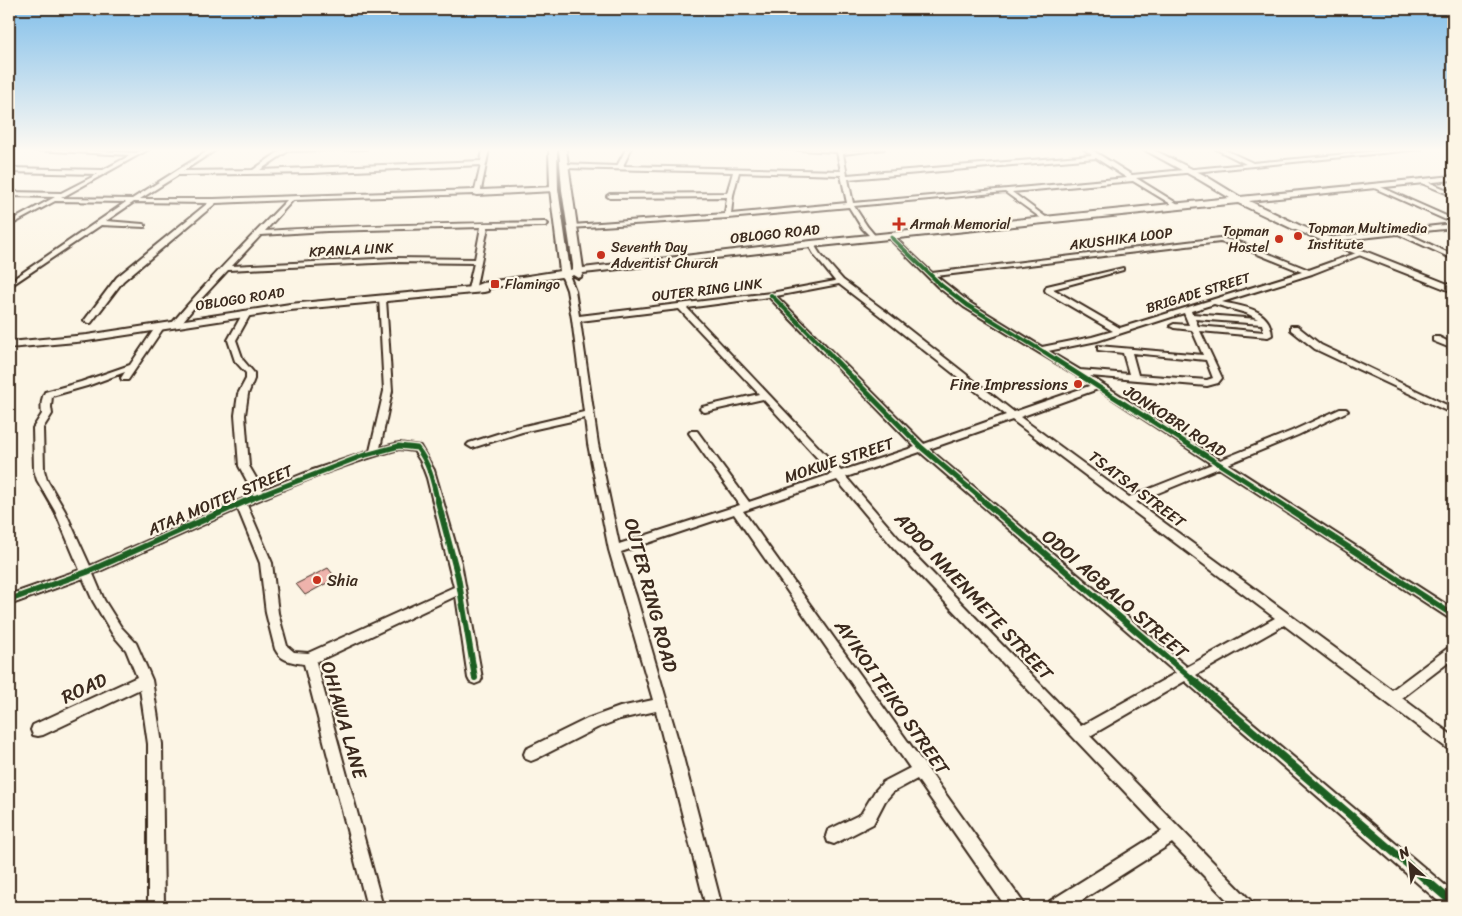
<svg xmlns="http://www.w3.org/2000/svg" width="1462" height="916" font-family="Sriracha,sans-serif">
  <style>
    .building { fill: #eeb3ac; stroke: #3b2a1e }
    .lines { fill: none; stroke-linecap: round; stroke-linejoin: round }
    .minor-casing { stroke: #3b2a1e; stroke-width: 4 }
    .secondary-casing { stroke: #3b2a1e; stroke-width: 4 }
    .minor { fill: #fcf5e5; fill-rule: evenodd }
    .secondary { fill: #fcf5e5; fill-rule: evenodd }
    .cycleway-far4-casing { stroke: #fcf5e5; stroke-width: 5 }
    .cycleway-far3-casing { stroke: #fcf5e5; stroke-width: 6 }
    .cycleway-far2-casing { stroke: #fcf5e5; stroke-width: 8 }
    .cycleway-far1-casing { stroke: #fcf5e5; stroke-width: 9 }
    .cycleway-casing { stroke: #fcf5e5; stroke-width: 11 }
    .cycleway-far4 { stroke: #1b5e20; stroke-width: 3 }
    .cycleway-far3 { stroke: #1b5e20; stroke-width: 4 }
    .cycleway-far2 { stroke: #1b5e20; stroke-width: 5 }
    .cycleway-far1 { stroke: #1b5e20; stroke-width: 6 }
    .cycleway { stroke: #1b5e20; stroke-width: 8 }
    .poi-dot { fill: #c8321e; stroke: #fcf5e5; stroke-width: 2 }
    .labels { text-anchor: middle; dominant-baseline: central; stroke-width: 4.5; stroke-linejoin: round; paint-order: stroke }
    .far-poi-label { font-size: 14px; fill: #3b2a1e; stroke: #fcf5e5; text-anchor: start }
    .far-street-label { font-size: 14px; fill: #3b2a1e; stroke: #fcf5e5 }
    .poi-label { font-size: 16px; fill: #3b2a1e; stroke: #fcf5e5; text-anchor: end }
    .street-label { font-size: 16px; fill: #3b2a1e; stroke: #fcf5e5 }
    .near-street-label { font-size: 19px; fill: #3b2a1e; stroke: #fcf5e5 }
  </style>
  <rect width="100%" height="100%" fill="#fcf5e5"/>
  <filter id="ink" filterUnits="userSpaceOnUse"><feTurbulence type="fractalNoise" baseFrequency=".02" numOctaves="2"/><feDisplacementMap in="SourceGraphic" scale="10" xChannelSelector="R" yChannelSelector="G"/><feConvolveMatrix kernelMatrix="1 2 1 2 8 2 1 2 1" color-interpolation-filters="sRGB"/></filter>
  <g filter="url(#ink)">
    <!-- building -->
    <path class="building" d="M328 568 336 578 305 595 296 584Z"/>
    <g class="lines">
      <defs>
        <path id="minor" d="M13 149H60L136 153 143 149H149L61 198 132 199 211 149H217L183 171 253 170 283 149H366L288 151 260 170 481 161 483 149H489L481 190 554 187 557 189 554 191 477 195 474 194 293 200 265 231C358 225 452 224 545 222L548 224 545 226 488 227 475 291H469L468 289 474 263 395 262 228 270 201 299 179 326H173V322C209 279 248 240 287 200L216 203 123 281 91 323H88L84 321 117 277 208 203 134 202 106 221 143 224 145 225V227L101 225 9 287V282L126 202 55 201 9 226V222L55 197 9 196V192L61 193 98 174 9 172V168L103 170 131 155ZM481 165 475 190 214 199H140L178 175 312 173ZM481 227 475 259 395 258 232 266 261 235 327 231Z
          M626 149H631L623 166 841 171 837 152 782 149H842V151L884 149 843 154 847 175 1092 155 1084 149H1090L1132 175 1246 164 1216 149H1223L1253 163 1400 149H1421L1136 178 1178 204 1179 205 1176 207 1133 181 1012 192 1047 218 1048 219 1045 221 1005 192 854 206 867 226 877 238 874 240 862 228 849 207 728 218 570 228V226L572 225 725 214 727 197 610 198 607 196 610 194 727 193 733 172 563 168 560 166 563 164 617 166ZM1096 158 1127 178 853 203 848 179ZM739 172 841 175 847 203 731 214 733 195Z
          M1419 180H1423L1453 192V196L1419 182Z
          M1374 184 1453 219V223L1372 187 1371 186Z
          M1453 224V228L1406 233 1453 255V259L1398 234 1325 242 1322 240 1325 238Z
          M889 236H893L932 273 1220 238 1242 243 1309 270 1359 252H1363V254L1312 274 1222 302C1243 307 1270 308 1272 335L1268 337 1200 331 1222 378 1218 383 1207 386 1090 376 1220 460 1292 431 1340 409H1346L1348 411 1298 435 1228 464 1453 609V620L1449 618 1219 468 1136 502 1392 690 1448 648 1453 647V659L1402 698 1453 736V751L1448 749 1284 625 1196 675 1453 892V907H1445L1185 681 1090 736 1251 901 1253 907H1234L1172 843 1071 907H1048L1050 901 1162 831 893 547 837 480 743 511 1022 901 1024 907H1006L917 779 893 792 885 801 873 824 834 844 828 842 826 836 828 830 861 814 875 791 883 782 910 768 734 514 621 552 636 596 683 757 722 907H706L656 711 620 719 597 728 536 759 531 761 526 759 524 754 526 749 587 719 620 707 653 700 609 550 588 444 585 418 522 432 472 448 467 445 469 443 516 428 584 412 572 319 567 290 562 277 563 275H569L575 290 579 316 771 293 835 281 815 256 808 244 811 242 813 243 820 254 843 280 889 314 1014 412 1092 385 964 307 938 287 889 238ZM1220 242 1238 246 1302 272 1120 328 1053 289 1123 270V268L1047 286 1045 290 1046 292 1113 331 1092 337 1042 347 970 303 936 276ZM839 284 883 318 1006 415 924 444 776 296ZM769 297 915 447 841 471 687 308ZM1214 304 1246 313 1258 319 1192 314 1191 311ZM679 309 759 394 702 407 700 409 702 411 705 412 763 399 832 474 749 502 697 431H691L689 433 740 505 619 544 598 444 580 321ZM1184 313 1189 325 1174 324 1170 326 1174 328 1192 330 1203 355 1098 346V350L1123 353 1129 374 1080 370 1048 351 1097 341ZM1195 319 1262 324 1264 332 1198 326ZM1132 353 1206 360 1213 378 1207 380 1138 375ZM1098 389 1212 464 1129 497 1020 417ZM1012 420 1275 618 1187 667 929 449ZM920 452 1176 673 1081 726 901 541 846 477Z
          M379 297H385L386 299 392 391 380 448 399 443 420 446 434 470 461 563 482 678 480 682 475 684 470 682 468 678 456 596 316 662 383 907H367L304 664C292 662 281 661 275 649L266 613 260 563 238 509 93 574 104 600 121 627 136 643 152 680 162 744 164 907H148V744L140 689 43 735 38 736 33 735 31 730 33 725 137 677 126 650 113 635 93 601 83 578 9 605V595L80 570 55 511 37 480 34 470 33 428 42 414C41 407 41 399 45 392L81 382 130 365 157 325H163L164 327 128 380H122L121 378 125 372 87 386 52 396 51 407 52 414 43 428 44 470 47 480 65 511 90 566 254 494 239 466 235 415 238 394 246 379V373L235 361 228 340 244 311H250L251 313 236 340 243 360 254 373V379L248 394 245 415 249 466 263 490 310 471 370 451 384 391ZM399 449 414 451 421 462 427 478 454 587 308 653 294 652 287 646 278 613 272 563 247 505C297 483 347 463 399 449Z
          M1291 326H1297L1321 345 1453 408V414L1315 349 1291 330Z
          M1433 337H1439L1453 344V349L1433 341Z"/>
        <path id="secondary" d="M549 149H557L558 189 570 270 573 269V265L562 190 559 149 566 150 583 268 811 241 1230 198 1198 179 1143 149H1152L1204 175 1240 197 1453 176V180L1249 201 1299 225 1453 286V292L1293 229 1238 203 811 247 593 272 583 273 581 277 578 278 573 275 566 280 561 277 488 288V291L484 292 290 310 87 341 9 348V342L87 335 290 304 472 287 482 283 560 271 550 189Z"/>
      </defs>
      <!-- minor casing -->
      <use href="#minor" class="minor-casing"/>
      <!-- secondary casing -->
      <use href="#secondary" class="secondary-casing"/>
      <!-- minor -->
      <use href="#minor" class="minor"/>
      <!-- secondary -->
      <use href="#secondary" class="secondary"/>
      <defs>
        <path id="cycleway-far4" d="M891 237 894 240"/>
        <path id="cycleway-far3" d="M893 239 941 285 967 305 1047 354
          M771 295 830 354"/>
        <path id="cycleway-far2" d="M828 353 922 448 982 499
          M1045 353 1274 499
          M251 499 362 456 399 446 417 448C429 463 433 481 437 499"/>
        <path id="cycleway-far1" d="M437 498 458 577 475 678
          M980 498 1197 683
          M1272 498 1453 615
          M9 600 87 572 253 498"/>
        <path id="cycleway" d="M1195 682 1453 903"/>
      </defs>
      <!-- cycleway-far4 casing -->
      <use href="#cycleway-far4" class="cycleway-far4-casing"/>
      <!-- cycleway-far3 casing -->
      <use href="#cycleway-far3" class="cycleway-far3-casing"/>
      <!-- cycleway-far2 casing -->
      <use href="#cycleway-far2" class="cycleway-far2-casing"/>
      <!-- cycleway-far1 casing -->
      <use href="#cycleway-far1" class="cycleway-far1-casing"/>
      <!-- cycleway casing -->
      <use href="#cycleway" class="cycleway-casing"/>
      <!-- cycleway-far4 -->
      <use href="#cycleway-far4" class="cycleway-far4"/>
      <!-- cycleway-far3 -->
      <use href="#cycleway-far3" class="cycleway-far3"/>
      <!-- cycleway-far2 -->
      <use href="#cycleway-far2" class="cycleway-far2"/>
      <!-- cycleway-far1 -->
      <use href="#cycleway-far1" class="cycleway-far1"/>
      <!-- cycleway -->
      <use href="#cycleway" class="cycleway"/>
    </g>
  </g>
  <!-- sky -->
  <linearGradient id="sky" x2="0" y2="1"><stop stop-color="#82bfea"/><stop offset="0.54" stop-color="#fefaf3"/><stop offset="1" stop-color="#fefaf3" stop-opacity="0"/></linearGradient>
  <rect width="1462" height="278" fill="url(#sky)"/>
  <!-- markers -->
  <g class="poi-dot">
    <path d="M896.5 216.5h5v5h5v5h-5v5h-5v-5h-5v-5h5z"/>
    <circle cx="1298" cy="236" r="5"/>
    <circle cx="1279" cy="239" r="5"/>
    <circle cx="601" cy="255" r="5"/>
    <rect x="490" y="279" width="10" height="10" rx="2.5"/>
    <circle cx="1078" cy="384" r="5"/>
    <circle cx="317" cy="580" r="5"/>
  </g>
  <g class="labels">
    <!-- far-poi labels -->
    <g class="far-poi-label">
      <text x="910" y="224">Armah Memorial</text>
      <text x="1308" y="228">Topman Multimedia<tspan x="1308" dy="16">Institute</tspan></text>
      <text x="1269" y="231" text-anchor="end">Topman<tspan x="1269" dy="16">Hostel</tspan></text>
      <text x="611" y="247">Seventh Day<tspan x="611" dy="16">Adventist Church</tspan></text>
      <text x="505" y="284">Flamingo</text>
    </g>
    <!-- far-street labels -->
    <g class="far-street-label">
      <text transform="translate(775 234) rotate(-6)">OBLOGO ROAD</text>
      <text transform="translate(1121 239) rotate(-7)">AKUSHIKA LOOP</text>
      <text transform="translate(351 250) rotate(-3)">KPANLA LINK</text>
      <text transform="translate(707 290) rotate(-7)">OUTER RING LINK</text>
      <text transform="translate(1198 293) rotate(-17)">BRIGADE STREET</text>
      <text transform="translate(240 299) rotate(-9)">OBLOGO ROAD</text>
    </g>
    <!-- poi labels -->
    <g class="poi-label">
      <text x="1068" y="384">Fine Impressions</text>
      <text x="327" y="580" text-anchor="start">Shia</text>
    </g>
    <!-- street labels -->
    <g class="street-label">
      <text transform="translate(1175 421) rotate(33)">JONKOBRI ROAD</text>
      <text transform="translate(839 460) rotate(-18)">MOKWE STREET</text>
      <text transform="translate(1137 489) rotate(37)">TSATSA STREET</text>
      <text transform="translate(220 500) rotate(-23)">ATAA MOITEY STREET</text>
    </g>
    <!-- near-street labels -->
    <g class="near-street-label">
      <text transform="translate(1115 594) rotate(41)">ODOI AGBALO STREET</text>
      <text transform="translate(651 595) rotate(75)">OUTER RING ROAD</text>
      <text transform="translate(974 596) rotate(47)">ADDO NMENMETE STREET</text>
      <text transform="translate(84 688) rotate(-25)">ROAD</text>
      <text transform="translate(892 697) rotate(55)">AYIKOI TEIKO STREET</text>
      <text transform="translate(344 720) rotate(74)">OHIAWA LANE</text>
    </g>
  </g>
  <!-- margin -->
  <rect width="1462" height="916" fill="none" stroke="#fcf5e5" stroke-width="30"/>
  <rect x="15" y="15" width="1432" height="886" fill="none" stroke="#3b2a1e" stroke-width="2" filter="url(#ink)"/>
  <!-- north arrow -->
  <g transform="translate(1410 864) rotate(333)" stroke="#fcf5e5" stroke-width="4" paint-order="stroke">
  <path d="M0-4L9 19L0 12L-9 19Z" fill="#3b2a1e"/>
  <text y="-8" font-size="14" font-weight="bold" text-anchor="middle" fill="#3b2a1e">N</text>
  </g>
</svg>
